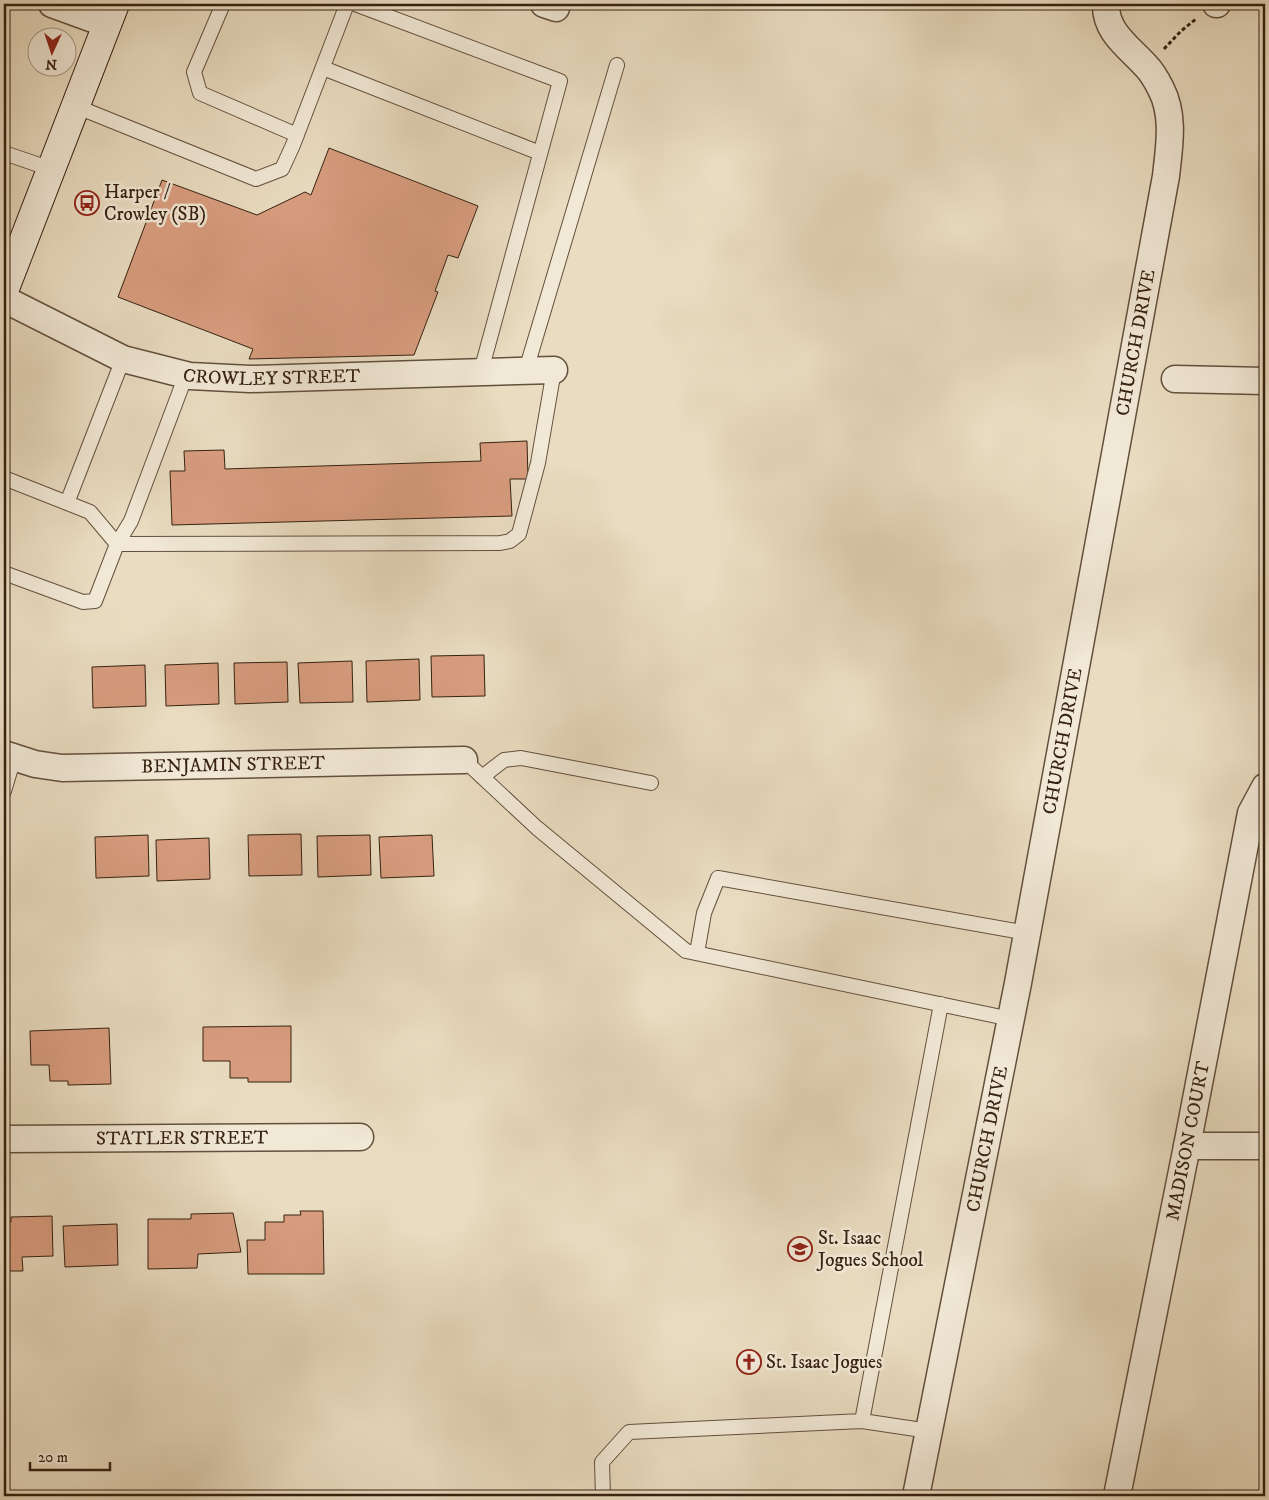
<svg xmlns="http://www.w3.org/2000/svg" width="1269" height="1500" font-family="'IM FELL DW Pica',serif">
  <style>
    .building { fill: #d89d7f; stroke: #362111 }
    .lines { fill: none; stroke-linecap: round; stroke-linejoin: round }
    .lane-casing { stroke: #63503d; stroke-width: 16 }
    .street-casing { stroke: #63503d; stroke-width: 29 }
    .secondary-casing { stroke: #362111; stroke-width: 30 }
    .path { stroke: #362111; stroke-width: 3; stroke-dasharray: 4 2.5; stroke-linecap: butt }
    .lane { stroke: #f1e8d6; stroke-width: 14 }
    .street { stroke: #f1e8d6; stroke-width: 26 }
    .secondary { stroke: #f1e8d6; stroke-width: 28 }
    .labels { text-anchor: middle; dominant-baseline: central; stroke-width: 5; stroke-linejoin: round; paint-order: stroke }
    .poi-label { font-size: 19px; fill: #362111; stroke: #f1e8d6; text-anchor: start }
    .street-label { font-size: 19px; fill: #362111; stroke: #f1e8d6 }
  </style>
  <rect width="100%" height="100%" fill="#e9dcc0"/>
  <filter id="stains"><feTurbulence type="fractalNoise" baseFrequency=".004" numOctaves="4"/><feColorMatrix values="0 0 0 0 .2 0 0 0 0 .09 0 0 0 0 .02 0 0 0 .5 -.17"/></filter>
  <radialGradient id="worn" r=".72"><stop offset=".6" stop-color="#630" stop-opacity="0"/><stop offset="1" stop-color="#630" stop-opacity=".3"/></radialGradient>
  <!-- building -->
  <path class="building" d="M329 148 478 206 458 258 448 255 435 291 438 292 414 355 249 359 253 349 118 297 162 180 257 215 305 192 311 195Z
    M527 441 528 479H510L512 516 172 525 170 471H185L184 451 224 450 225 469 481 461 480 443Z
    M484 655 485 696 432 697 431 656Z
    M419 659 420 700 367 702 366 661Z
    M352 661 353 702 300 703 298 663Z
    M287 662 288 702 235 704 234 663Z
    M218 663 219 704 166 706 165 665Z
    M145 665 146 706 93 708 92 667Z
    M301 834 302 875 249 876 248 835Z
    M148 835 149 876 96 878 95 837Z
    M370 835 371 875 318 877 317 836Z
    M432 835 434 876 381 878 379 837Z
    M209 838 210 879 157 881 156 840Z
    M291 1026V1082H248V1078H230V1061H203V1027Z
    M109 1028 111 1084 68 1085V1081H50L49 1065H31L30 1031Z
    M300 1211H323L324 1274H248L247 1240H265V1222H284V1215H301Z
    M233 1213 241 1252 198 1254 197 1268 148 1269V1219H191V1214Z
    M52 1216 53 1256 22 1257 23 1271H4V1222H11V1217Z
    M117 1224 118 1265 65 1267 63 1226Z"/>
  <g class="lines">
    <defs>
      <path id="lane" d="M223 4 194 72 200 93 297 135
        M355 4 560 81 481 371
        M323 68 540 153
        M75 106 256 179 282 169 293 145 347 4
        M4 153 51 169
        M526 370 617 65
        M4 478 90 512 117 544 95 601 83 602 4 573
        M67 503 123 359
        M117 544 500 543 510 541 519 534 538 463 554 370
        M117 544 131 521 186 375
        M464 760 537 828 686 951 1011 1019
        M482 777 504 760 521 758 651 783
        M4 791 14 758
        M697 953 704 913 718 878 1027 933
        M862 1421 929 1431
        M603 1496 602 1462 629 1432 862 1421 941 1004"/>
      <g id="street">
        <path d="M52 4 107 24"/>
        <path d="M544 4 556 8"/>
        <path d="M1216 4H1217"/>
        <path id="s1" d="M4 299 123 359 190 376 250 379 554 370"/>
        <path d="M1175 379 1265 381"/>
        <path id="s2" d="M4 754 35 764 62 768 464 760"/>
        <path id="s3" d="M4 1139 360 1137"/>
        <path d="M1187 1146H1265"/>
        <path id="s4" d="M916 1496 1018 983 1166 176C1169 148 1175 116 1161 89 1157 81 1152 72 1146 66 1129 47 1105 32 1106 4"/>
        <path id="s5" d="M1117 1496 1187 1146 1251 813 1265 787"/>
      </g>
      <path id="secondary" d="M4 291 115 4"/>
    </defs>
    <!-- lane casing -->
    <use href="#lane" class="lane-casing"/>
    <!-- street casing -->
    <use href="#street" class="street-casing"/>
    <!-- secondary casing -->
    <use href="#secondary" class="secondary-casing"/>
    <!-- path -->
    <path class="path" d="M1164 49 1181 31 1196 19"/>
    <!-- lane -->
    <use href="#lane" class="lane"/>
    <!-- street -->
    <use href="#street" class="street"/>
    <!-- secondary -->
    <use href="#secondary" class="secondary"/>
  </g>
  <!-- icons -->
  <defs>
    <symbol id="bus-ring" viewBox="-11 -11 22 22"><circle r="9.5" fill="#f1e8d6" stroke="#8f2418" stroke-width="1.5"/><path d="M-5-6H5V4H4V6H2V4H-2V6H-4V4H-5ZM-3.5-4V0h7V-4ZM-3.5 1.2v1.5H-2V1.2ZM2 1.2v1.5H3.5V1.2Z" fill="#8f2418"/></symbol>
    <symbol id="school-ring" viewBox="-11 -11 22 22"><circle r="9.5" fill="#f1e8d6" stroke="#8f2418" stroke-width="1.5"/><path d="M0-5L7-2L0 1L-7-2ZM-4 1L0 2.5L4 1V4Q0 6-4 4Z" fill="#8f2418"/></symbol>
    <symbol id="church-ring" viewBox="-11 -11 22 22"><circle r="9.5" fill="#f1e8d6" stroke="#8f2418" stroke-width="1.5"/><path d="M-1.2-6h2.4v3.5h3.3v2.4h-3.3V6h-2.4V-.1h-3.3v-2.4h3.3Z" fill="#8f2418"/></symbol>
  </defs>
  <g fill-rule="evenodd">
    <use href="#bus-ring" x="73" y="189" width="28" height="28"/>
    <use href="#school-ring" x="786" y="1235" width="28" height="28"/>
    <use href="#church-ring" x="735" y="1348" width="28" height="28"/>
  </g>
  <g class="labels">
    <!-- poi labels -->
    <g class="poi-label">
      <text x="104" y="192">Harper /<tspan x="104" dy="22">Crowley (SB)</tspan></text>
      <text x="818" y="1238">St. Isaac<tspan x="818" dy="22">Jogues School</tspan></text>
      <text x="766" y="1362">St. Isaac Jogues</text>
    </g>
    <!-- street labels -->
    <g class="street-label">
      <text stroke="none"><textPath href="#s4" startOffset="1174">CHURCH DRIVE</textPath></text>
      <text stroke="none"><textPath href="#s1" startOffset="284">CROWLEY STREET</textPath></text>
      <text stroke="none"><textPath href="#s4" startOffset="769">CHURCH DRIVE</textPath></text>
      <text stroke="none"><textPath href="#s2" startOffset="231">BENJAMIN STREET</textPath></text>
      <text stroke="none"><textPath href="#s3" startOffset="178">STATLER STREET</textPath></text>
      <text stroke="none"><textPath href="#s4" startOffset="364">CHURCH DRIVE</textPath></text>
      <text stroke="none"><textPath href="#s5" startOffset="362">MADISON COURT</textPath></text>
    </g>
  </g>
  <!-- margin -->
  <rect width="1269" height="1500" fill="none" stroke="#e9dcc0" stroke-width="20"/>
  <rect x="5" y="5" width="1259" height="1490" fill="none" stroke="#362111" stroke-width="2.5"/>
  <rect x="10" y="10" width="1249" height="1480" fill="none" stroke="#362111"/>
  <!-- north arrow -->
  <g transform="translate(52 52) rotate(183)"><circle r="24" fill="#f1e8d6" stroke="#a69887"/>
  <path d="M0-4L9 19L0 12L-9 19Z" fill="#8f2418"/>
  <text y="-8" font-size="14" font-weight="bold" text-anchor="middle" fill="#362111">N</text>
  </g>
  <!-- scale -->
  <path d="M30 1462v8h80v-8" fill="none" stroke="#362111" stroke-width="2.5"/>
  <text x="38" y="1462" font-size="15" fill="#362111" stroke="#f1e8d6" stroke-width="4" paint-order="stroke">20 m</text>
  <rect width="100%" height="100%" filter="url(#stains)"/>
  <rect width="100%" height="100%" fill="url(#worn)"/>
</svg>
